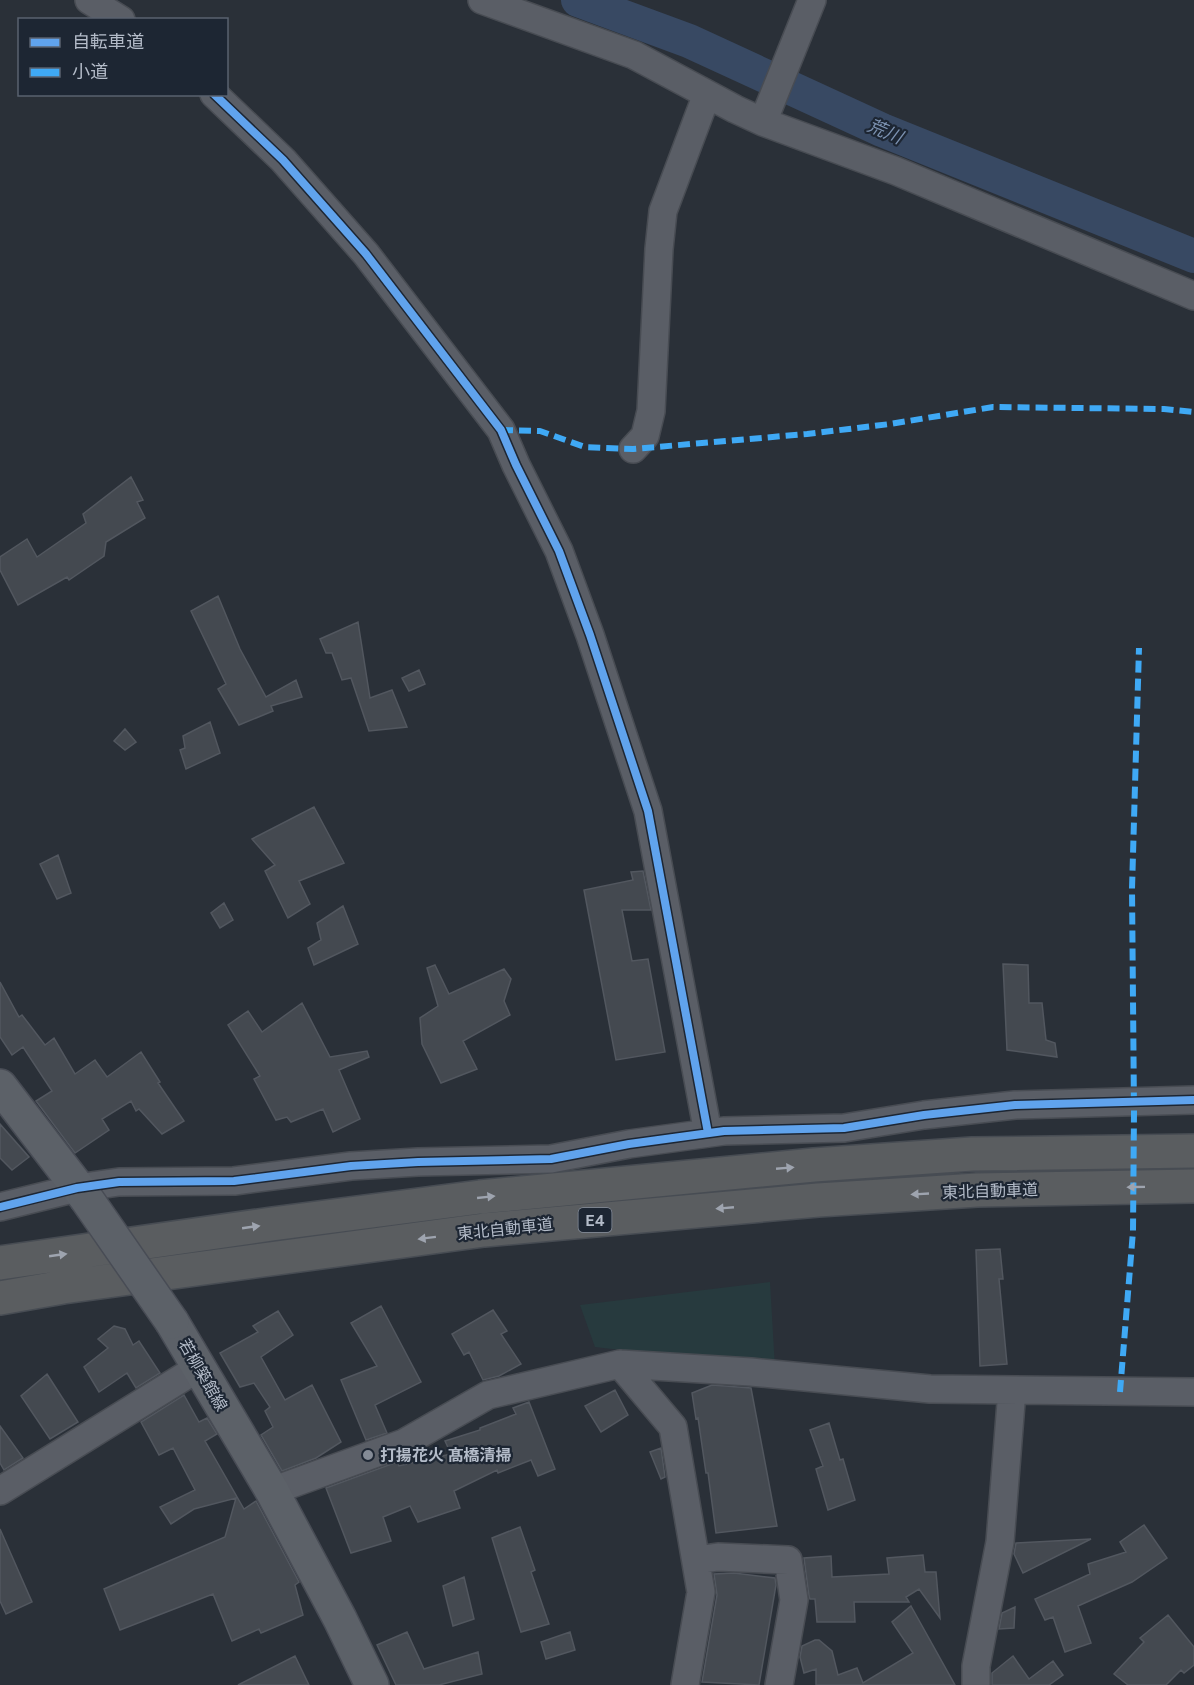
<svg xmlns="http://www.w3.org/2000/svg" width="1194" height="1685" font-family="'Public Sans','Noto Sans JP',sans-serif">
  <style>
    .green { fill: #273a3e }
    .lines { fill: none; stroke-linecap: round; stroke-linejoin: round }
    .river { stroke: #384963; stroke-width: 34 }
    .building { fill: #444950; stroke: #52575f; stroke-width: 1.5 }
    .minor-casing { stroke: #484c53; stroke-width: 30 }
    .major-casing { stroke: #484c55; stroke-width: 36 }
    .highway-casing { stroke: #474c53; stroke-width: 36 }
    .minor { stroke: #5a5e66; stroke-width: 27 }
    .major { stroke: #5c6168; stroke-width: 33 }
    .highway { stroke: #5a5d60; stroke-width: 33 }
    .major-bridge-casing { stroke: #484c55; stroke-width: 36; stroke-linecap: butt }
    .major-bridge { stroke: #5c6168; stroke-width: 33 }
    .quiet { stroke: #3fa9f5; stroke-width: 6; stroke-dasharray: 12 6; stroke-linecap: butt }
    .cycleway-casing { stroke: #1d2633; stroke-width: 11 }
    .cycleway { stroke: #60a3ed; stroke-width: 8 }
    .oneway { fill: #9ea4af }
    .poi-dot { fill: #848b96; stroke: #1d2633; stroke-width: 2 }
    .labels { text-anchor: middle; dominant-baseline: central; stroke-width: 4.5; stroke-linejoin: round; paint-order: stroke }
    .shield { fill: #1d2633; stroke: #878f9c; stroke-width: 1.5 }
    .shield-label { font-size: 15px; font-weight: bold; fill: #b4bcc9 }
    .street-label { font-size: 16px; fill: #b4bcc9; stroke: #1d2633 }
    .poi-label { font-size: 16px; font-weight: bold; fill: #b4bcc9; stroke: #1d2633; text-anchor: start }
    .water-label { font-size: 18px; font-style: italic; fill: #7c92b1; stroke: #1d2633 }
  </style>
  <rect width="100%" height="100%" fill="#2a3038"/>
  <!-- green -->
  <path class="green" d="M770 1282 775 1368 595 1347 580 1305Z"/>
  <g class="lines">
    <!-- river -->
    <path class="river" d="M578 0 689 41 882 130 1194 256"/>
  </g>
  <!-- building -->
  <path class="building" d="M131 477 143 500 137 502 145 518 106 542 104 556 69 580 67 577 18 605 0 570V557L27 539 37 557 86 523 83 514Z
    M218 596 240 649 266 697 296 680 302 697 271 706 273 711 239 725 218 689 226 684 191 611Z
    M358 622 370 698 392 690 407 727 369 731 351 678 342 680 332 653H326L320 639Z
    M419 670 425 684 409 691 402 678Z
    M210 722 220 753 186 769 180 750 185 748 183 736Z
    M125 729 136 742 125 750 114 741Z
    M314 807 344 863 299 881 310 904 288 918 265 871 275 865 252 839Z
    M58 855 71 893 57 899 40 864Z
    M643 871 651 910H622L632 961 648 959 665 1052 616 1060 584 890 633 880 631 872Z
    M224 903 233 920 220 928 211 913Z
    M343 906 358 944 314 965 308 948 321 940 317 923Z
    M1003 964 1028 965 1029 1003H1042L1046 1040 1055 1043 1057 1057 1007 1050Z
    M435 965 449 994 504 969 511 979 504 1001 510 1015 463 1041 477 1069 441 1083 422 1044 420 1018 438 1006 427 968Z
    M0 982 19 1017 22 1015 45 1045 54 1038 75 1074 95 1060 107 1077 141 1052 160 1082 158 1083 184 1121 162 1134 139 1109 136 1111 131 1101 102 1119 109 1130 75 1153 36 1101 52 1091 23 1047 12 1055 0 1037Z
    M302 1003 330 1057 367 1051 369 1057 339 1070 360 1119 333 1132 323 1109 291 1122 287 1117 276 1120 254 1079 260 1076 228 1025 248 1011 262 1032Z
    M0 1124 29 1157 12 1170 0 1158Z
    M1000 1249 1003 1279H999L1007 1364 980 1366 976 1250Z
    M381 1306 421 1382 375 1405 387 1433 366 1440 341 1380 377 1366 351 1323Z
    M493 1310 507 1331 501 1334 521 1364 499 1376 483 1380 469 1352 464 1355 452 1334Z
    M278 1311 293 1335 261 1357 285 1400 312 1385 341 1442 316 1458 282 1471 261 1435 273 1427 265 1411 270 1407 254 1383 240 1387 220 1353 258 1332 253 1326Z
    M114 1326 125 1329 133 1345 139 1341 160 1373 136 1388 127 1373 99 1392 84 1367 108 1348 98 1339Z
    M47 1374 78 1422 50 1439 21 1396Z
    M712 1385 751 1388 777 1526 716 1533 708 1473H706L698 1418 696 1419 692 1393Z
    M615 1390 628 1415 601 1432 585 1406Z
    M184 1395 199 1422 207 1418 217 1434 205 1441 244 1509 256 1501 299 1582 295 1585 303 1615 261 1633 259 1629 232 1641 213 1594 120 1630 104 1589 225 1537 236 1498 194 1509 171 1524 160 1507 195 1490 173 1448 159 1455 141 1422Z
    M529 1402 555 1469 538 1476 531 1460 498 1473 497 1470 454 1491 460 1508 418 1522 410 1506 383 1517 391 1541 351 1553 326 1488 397 1462 399 1466 451 1454 445 1441 480 1430V1428L516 1414 513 1408Z
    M829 1423 840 1460 843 1459 855 1500 828 1510 816 1469 823 1466 810 1430Z
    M0 1426 23 1458 4 1470 0 1463Z
    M661 1448 665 1477 661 1479 650 1452Z
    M1144 1525 1167 1558 1132 1582 1078 1606 1091 1643 1065 1652 1053 1617 1045 1620 1035 1599 1090 1574 1088 1564 1126 1552 1120 1542Z
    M520 1527 535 1570 531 1572 549 1624 521 1632 492 1538Z
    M0 1529 32 1602 6 1614 0 1601Z
    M1091 1539 1023 1573 1014 1554 1016 1543Z
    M923 1555 925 1572H936L940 1618 919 1589 906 1597 909 1602H854L855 1622H817L815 1599H810L809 1596 804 1558 831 1556 832 1577 889 1574 887 1558Z
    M734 1573 775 1578 776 1585 759 1685 702 1682 717 1595 714 1574Z
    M464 1577 474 1619 453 1626 443 1586Z
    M911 1606 955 1685H816V1669L804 1673 800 1657 802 1646 815 1640H819L832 1651 838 1675 857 1668 863 1683 913 1653 892 1622Z
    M1015 1607 1014 1628 999 1629 1002 1613Z
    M1168 1615 1194 1647V1665L1184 1673 1181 1670 1166 1685H1128L1114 1674 1144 1642 1140 1638Z
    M407 1632 424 1669 478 1652 482 1674 439 1685H396L377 1645Z
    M570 1632 575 1650 546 1659 541 1642Z
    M295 1656 309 1685H238Z
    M1013 1656 1029 1679 1053 1661 1063 1675 1049 1685H992V1673Z"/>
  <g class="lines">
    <defs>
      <path id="minor" d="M89 0 121 20
        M482 0 634 55 735 109 763 122 812 0
        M214 94 283 160 366 254 501 430 516 465 559 551 590 635 648 811 708 1133
        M763 122 896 171 1194 296
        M633 449 645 436 651 411 659 249 663 211 707 94
        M0 1207 77 1188 119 1182 234 1181 351 1166 418 1162 551 1159 629 1144 724 1131 844 1128 924 1115 1015 1105 1194 1100
        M620 1364 673 1427 701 1592 685 1685
        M0 1491 198 1368
        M272 1491 404 1443 488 1395 620 1364 751 1372 930 1389 1194 1392
        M697 1560 718 1557 788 1560 794 1600 779 1685
        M976 1685V1666L1000 1542 1012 1390"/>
      <path id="major" d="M0 1086 86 1198
        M172 1322 272 1491 340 1619 372 1685"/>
      <path id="highway" d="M0 1263 272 1224 480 1197 814 1165 972 1154 1194 1151
        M0 1298 63 1287 484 1230 818 1200 977 1190 1194 1186"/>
    </defs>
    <!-- minor casing -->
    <use href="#minor" class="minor-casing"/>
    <!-- major casing -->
    <use href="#major" class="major-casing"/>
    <!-- highway casing -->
    <use href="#highway" class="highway-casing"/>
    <!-- minor -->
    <use href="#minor" class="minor"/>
    <!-- major -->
    <use href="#major" class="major"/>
    <!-- highway -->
    <use href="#highway" class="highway"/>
    <defs>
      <path id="major-bridge" d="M86 1198 172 1322"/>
    </defs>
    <!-- major-bridge casing -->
    <use href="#major-bridge" class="major-bridge-casing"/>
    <!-- major-bridge -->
    <use href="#major-bridge" class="major-bridge"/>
    <!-- quiet -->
    <path class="quiet" d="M501 430 540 431 585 447 633 449 807 434 890 424 993 407 1164 409 1194 412
      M1120 1392 1133 1231 1134 1111 1132 889 1139 648"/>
    <defs>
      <path id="cycleway" d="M214 94 283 160 366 254 501 430 516 465 559 551 590 635 648 811 708 1133
        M0 1207 77 1188 119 1182 234 1181 351 1166 418 1162 551 1159 629 1144 724 1131 844 1128 924 1115 1015 1105 1194 1100"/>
    </defs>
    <!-- cycleway casing -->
    <use href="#cycleway" class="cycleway-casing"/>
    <!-- cycleway -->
    <use href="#cycleway" class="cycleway"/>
  </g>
  <!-- one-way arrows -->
  <defs><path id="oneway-solid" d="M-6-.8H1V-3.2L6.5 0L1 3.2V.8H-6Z" transform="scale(1.5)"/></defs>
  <g class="oneway">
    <use href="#oneway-solid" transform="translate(785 1168) rotate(-5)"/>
    <use href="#oneway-solid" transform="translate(1136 1187) rotate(179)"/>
    <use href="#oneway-solid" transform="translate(920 1194) rotate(177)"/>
    <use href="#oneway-solid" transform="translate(486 1197) rotate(-6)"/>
    <use href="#oneway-solid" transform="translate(725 1208) rotate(175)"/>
    <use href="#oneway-solid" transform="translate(251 1227) rotate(-8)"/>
    <use href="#oneway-solid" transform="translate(427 1238) rotate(173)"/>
    <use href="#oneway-solid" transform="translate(58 1255) rotate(-8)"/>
  </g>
  <!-- markers -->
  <circle class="poi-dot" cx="368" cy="1455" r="6"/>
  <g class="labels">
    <!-- shield labels -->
    <rect class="shield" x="578.5" y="1208" width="33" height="24" rx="4.5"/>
    <g class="shield-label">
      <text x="595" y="1220">E4</text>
    </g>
    <!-- street labels -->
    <g class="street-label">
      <text transform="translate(990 1191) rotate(-2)">東北自動車道</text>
      <text transform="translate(505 1229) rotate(-6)">東北自動車道</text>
      <text transform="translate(203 1375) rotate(60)">若柳築館線</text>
    </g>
    <!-- poi labels -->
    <g class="poi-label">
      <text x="380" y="1455">打揚花火 髙橋清掃</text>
    </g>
    <!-- water labels -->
    <g class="water-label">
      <text transform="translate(885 131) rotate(23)">荒川</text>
    </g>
  </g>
  <!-- legend -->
  <rect x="18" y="18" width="210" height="78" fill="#1d2633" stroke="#59626f" stroke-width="1.5"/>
  <rect x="30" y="38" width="30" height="9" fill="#60a3ed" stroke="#59626f" stroke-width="1.5"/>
  <text x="72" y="48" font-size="18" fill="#b4bcc9">自転車道</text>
  <rect x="30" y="68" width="30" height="9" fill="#3fa9f5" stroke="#59626f" stroke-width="1.5"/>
  <text x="72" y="78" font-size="18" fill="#b4bcc9">小道</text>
</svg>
